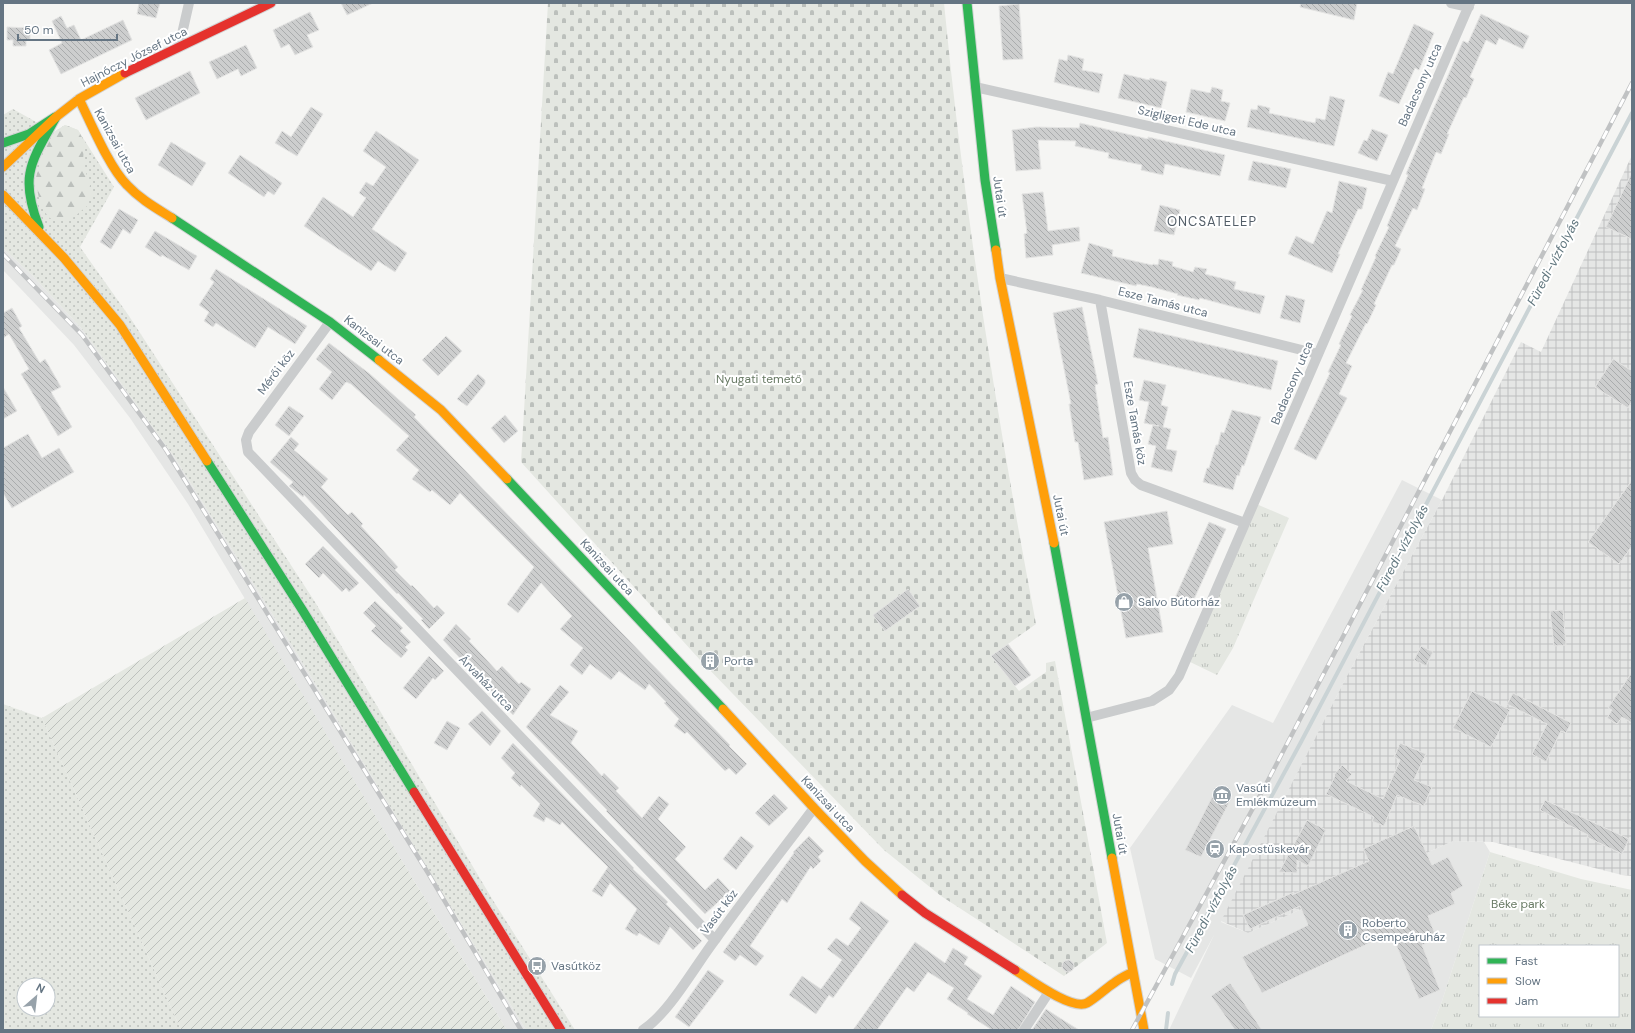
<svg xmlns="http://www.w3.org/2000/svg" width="1635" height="1033" font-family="'DM Sans',sans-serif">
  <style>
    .built { fill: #e5e6e5 }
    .industrial { fill: url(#industrial-grid) }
    .grass { fill: url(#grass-dots); fill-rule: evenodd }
    .forest { fill: url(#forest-firs) }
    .cemetery { fill: url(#cemetery-stones) }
    .park { fill: url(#park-tufts); fill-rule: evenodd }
    .garden { fill: url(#garden-furrows) }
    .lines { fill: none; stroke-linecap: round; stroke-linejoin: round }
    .stream { stroke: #cad3d5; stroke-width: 4 }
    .building { fill: url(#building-back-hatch); stroke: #e4e4e3 }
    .fast-casing { stroke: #d2d3d4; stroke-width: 11 }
    .slow-casing { stroke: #d2d3d4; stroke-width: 11 }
    .jam-casing { stroke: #d2d3d4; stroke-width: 11 }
    .street { stroke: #cacccd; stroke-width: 10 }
    .fast { stroke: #30b455; stroke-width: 9 }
    .slow { stroke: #ff9f0a; stroke-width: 9 }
    .jam { stroke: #e5322d; stroke-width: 9 }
    .rail-casing { stroke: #c0c2c3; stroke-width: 4.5 }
    .rail { stroke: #fff; stroke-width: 3; stroke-dasharray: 9; stroke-linecap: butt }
    .labels { text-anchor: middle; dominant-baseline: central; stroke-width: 4; stroke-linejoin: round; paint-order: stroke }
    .street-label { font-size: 12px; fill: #657583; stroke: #fff }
    .park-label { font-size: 12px; fill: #687a64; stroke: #fff }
    .poi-label { font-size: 12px; fill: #657583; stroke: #fff; text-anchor: start }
    .neighbourhood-label { font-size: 13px; letter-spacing: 1px; fill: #535e68; stroke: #fff }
    .water-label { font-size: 13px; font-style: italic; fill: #61777f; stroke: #fff }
  </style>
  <defs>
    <pattern id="industrial-grid" width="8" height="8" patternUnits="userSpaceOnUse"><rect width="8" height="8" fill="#e5e6e5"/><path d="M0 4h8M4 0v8" fill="none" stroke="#bdbfbf"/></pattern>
    <pattern id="grass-dots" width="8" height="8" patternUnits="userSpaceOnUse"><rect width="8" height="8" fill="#e4e7e1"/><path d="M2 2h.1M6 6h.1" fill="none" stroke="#bcc0bc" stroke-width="1.8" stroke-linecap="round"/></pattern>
    <pattern id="forest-firs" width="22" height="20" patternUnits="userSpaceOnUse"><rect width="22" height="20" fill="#e4e7e1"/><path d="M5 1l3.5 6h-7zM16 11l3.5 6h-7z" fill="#bcc0bc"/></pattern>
    <pattern id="cemetery-stones" width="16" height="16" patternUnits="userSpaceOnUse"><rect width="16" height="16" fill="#e4e7e1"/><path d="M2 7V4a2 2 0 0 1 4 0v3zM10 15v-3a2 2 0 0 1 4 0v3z" fill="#bcc0bc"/></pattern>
    <pattern id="park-tufts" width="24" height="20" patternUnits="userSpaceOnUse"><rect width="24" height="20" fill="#e4e7e1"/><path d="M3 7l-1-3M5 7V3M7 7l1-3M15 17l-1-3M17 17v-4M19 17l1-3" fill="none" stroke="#bcc0bc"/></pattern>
    <pattern id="garden-furrows" width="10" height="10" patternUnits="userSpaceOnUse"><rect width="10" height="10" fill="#e4e7e1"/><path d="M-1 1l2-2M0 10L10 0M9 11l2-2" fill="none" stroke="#bcc0bc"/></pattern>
    <pattern id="building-back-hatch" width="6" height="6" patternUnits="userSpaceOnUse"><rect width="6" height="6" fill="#cdcece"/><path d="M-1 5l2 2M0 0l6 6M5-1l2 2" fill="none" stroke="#aaacad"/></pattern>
  </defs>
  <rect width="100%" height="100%" fill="#f5f5f3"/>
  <!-- built -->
  <path class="built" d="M3 248 32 275 82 329 175 458 293 647 526 1030H507L416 884 188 504 130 418 74 345 3 270Z
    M1402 480 1442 500 1347 676 1221 922 1248 933 1453 841 1484 842 1490 852 1442 1001 1431 1030H1169L1214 935 1191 978 1155 959 1130 848 1232 705 1273 723Z"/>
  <!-- industrial -->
  <path class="industrial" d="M1632 155V876L1622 875 1493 842 1453 841 1248 933 1221 921 1347 676 1442 500 1521 342 1541 352Z"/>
  <!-- grass -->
  <path class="grass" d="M13 109 54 132 65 125 78 130 114 187 80 247 129 316 315 602 494 902 575 1030H526L293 647 175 458 82 329 32 275 3 248V115Z
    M3 704 42 718 181 1030H3ZM24 985H48V1009H24Z"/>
  <!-- forest -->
  <path class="forest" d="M65 125 78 130 84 141 83 163 92 192 87 206 74 217 58 222 48 217 40 202 35 181 42 156 54 132Z"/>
  <!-- cemetery -->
  <path class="cemetery" d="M548 3H944C964 211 997 419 1036 624L991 656 1019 691 1046 672V663L1055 661 1107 943 1064 976 941 896 884 850 701 661 521 462Z"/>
  <!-- park -->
  <path class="park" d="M1254 503 1289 518 1233 648 1217 675 1186 660Z
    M1490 852 1581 879 1632 890V1030H1431L1442 1001ZM1480 946H1618V1016H1480Z"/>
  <!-- garden -->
  <path class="garden" d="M245 598 416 884 507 1030H181L42 718Z"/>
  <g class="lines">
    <!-- stream -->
    <path class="stream" d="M1172 984 1175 974 1301 742 1632 113
      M1166 1030 1168 1013"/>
  </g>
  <!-- building -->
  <path class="building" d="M139 3H160L156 18 137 14Z
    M341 3H373L347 15Z
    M1301 3H1357L1354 20 1300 7Z
    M1019 4 1023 59 1003 60 999 6Z
    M310 12 319 30 307 35 313 47 295 55 289 44 281 48 273 30Z
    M1481 14 1529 36 1523 49 1499 38 1496 45 1486 40 1470 77 1474 79 1466 98 1464 97 1447 134H1449L1441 154 1436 152 1422 188 1425 189 1417 210 1413 208 1395 246 1401 249 1394 265H1392L1374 304 1376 305 1367 324 1366 323 1346 363 1352 366 1339 394 1347 398 1316 460 1294 449 1330 373 1328 372 1341 345 1339 344 1352 316 1350 315 1363 290H1361L1376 257 1375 256 1389 227 1387 226 1408 175 1406 174 1430 117 1463 41 1468 43Z
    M61 16 67 28 74 25 81 40 123 20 132 40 61 74 49 50 62 43 52 21Z
    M1414 24 1434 33 1419 70 1415 68 1399 104 1379 96 1388 72 1393 74Z
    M7 27 30 28V40H26V46H13V40H7Z
    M246 45 257 68 241 76 238 69 217 79 209 62Z
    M1068 55 1084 59 1082 70 1103 74 1099 93 1054 82 1059 59 1067 61Z
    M190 71 200 93 146 120 135 98Z
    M1124 74 1149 80 1150 78 1167 82 1161 108 1118 98Z
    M1212 87 1223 90 1221 101 1230 103 1225 121 1186 112 1191 89 1210 93Z
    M1330 96 1345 100 1334 146 1247 127 1251 109 1257 110 1258 105 1270 108 1269 113 1315 123 1316 118 1325 120Z
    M311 107 323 114 297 156 275 143 282 131 291 137Z
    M1080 123 1148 139V137L1225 155 1220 176 1165 164 1163 175 1141 170 1142 165 1108 158 1109 153 1075 146 1076 141 1038 140 1041 169 1016 171 1012 130 1036 127 1079 128Z
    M1372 129 1388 135 1377 161 1358 153 1364 140 1367 141Z
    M376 131 419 160 372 229 407 253 395 272 378 261 371 271 304 226 323 197 353 217 366 198 359 193 366 182 373 186 386 167 363 151Z
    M171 142 206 163 192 186 158 165Z
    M240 155 282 183 274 195 268 191 264 197 228 173Z
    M1253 161 1291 169 1286 188 1248 180Z
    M1632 172V239L1606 227Z
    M1339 181 1367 188 1362 209H1358L1338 254H1340L1332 273 1288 254 1296 236 1313 244 1327 211 1332 213Z
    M1043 192 1048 231 1079 227 1080 241 1052 245 1053 255 1026 258 1024 234 1027 233 1022 194Z
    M1160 205 1180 210 1174 235 1154 231Z
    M119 209 138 220 130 234 123 229 111 249 100 242Z
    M155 231 197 256 189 270 162 255 161 257 145 247Z
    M1089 243 1113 250 1112 256 1152 265 1153 264 1158 265 1159 259 1173 262 1172 266 1193 272 1195 267 1207 269 1205 274 1236 282 1234 289 1265 296 1260 314 1200 298 1199 300 1177 295 1178 294 1152 287 1137 284 1136 286 1081 273Z
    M216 269 307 326 295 344 268 327 255 348 216 323 213 327 204 321 209 312 199 305 214 282 210 279Z
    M1286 295 1305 300 1300 323 1280 318Z
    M1082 307 1098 384 1095 385 1103 438 1108 437 1113 475 1084 480 1078 442H1075L1069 404H1071L1053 313Z
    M12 308 22 326 19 328 40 363 45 359 61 387 51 392 72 427 58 436 21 374 29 369 9 334 3 338V313Z
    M1139 328 1278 361 1271 390 1133 357Z
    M446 336 462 351 438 376 422 360Z
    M329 343 370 374 416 415 414 417 458 463 730 745 729 746 747 764 736 775 729 768 725 771 687 732 685 734 674 726 679 719 664 703 666 702 649 684 645 690 619 671 611 680 590 664 582 675 570 665 583 648 560 629 572 616 541 583 518 613 507 604 534 567 460 493 450 505 432 490 430 492 412 479 419 470 396 450 409 436 351 384 346 382 332 400 319 389 332 372 316 359Z
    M1613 359 1632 371V401L1628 408 1595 387Z
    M478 374 485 380V384L467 406 457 399Z
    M1144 380 1166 385 1161 405 1168 407 1163 427 1171 429 1166 449 1177 451 1172 472 1151 467 1156 446 1148 444 1153 425 1159 426 1144 423 1149 402 1139 400Z
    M3 387 17 411 3 419Z
    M289 406 304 416 289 436 275 425Z
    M1232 410 1261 417 1244 466 1242 465 1239 476 1237 475 1233 490 1203 482 1207 468H1209L1216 445H1218L1221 432 1224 433Z
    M505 415 518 431 504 443 491 428Z
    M28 434 42 458 59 448 74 472 12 508 3 493V448Z
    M291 437 299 444 294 450 328 479 321 487 348 515 352 512 363 524 361 526 398 567 395 570 411 586 412 585 434 608 437 605 445 613 429 629 421 620 423 619 398 593 397 594 304 495 303 497 289 486 293 482 270 462Z
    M1632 480V546L1619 564 1588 542Z
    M1167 511 1173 544 1148 548 1163 632 1126 638 1104 522Z
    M1209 522 1226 529 1190 608 1174 600Z
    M323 546 359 583 349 592 346 588 342 592 323 573 319 578 305 564Z
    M908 589 920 606 885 631 873 615Z
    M375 601 403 628 400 631 411 642 405 647 408 650 401 658 371 631 376 626 363 613Z
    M1563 610 1566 645 1554 646 1550 611Z
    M456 624 471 639 469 641 497 671 502 666 519 684 521 682 531 689 513 715 443 640Z
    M1008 644 1031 675 1015 686 991 656Z
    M1421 646 1433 652 1426 666 1414 660Z
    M429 656 444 671 435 680 433 678 416 699 403 688Z
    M1632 672V723L1622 717 1617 724 1607 718 1612 710 1608 708Z
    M560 685 569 692 550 715 578 731 571 743 602 776 604 773 619 788 616 791 642 818 659 796 669 804 658 819 686 847 675 859 705 890 718 878 730 891 705 914 606 811 607 810 526 727Z
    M1472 691 1510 710 1491 747 1453 728Z
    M1513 693 1571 723 1566 733 1561 731 1546 762 1532 754 1547 724 1507 704Z
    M482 711 501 731 490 746 468 724Z
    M447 721 460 728 447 750 434 743Z
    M513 743 634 868 633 869 668 902 666 904 702 941 693 950 670 927 659 945 639 933 637 936 625 929 637 909 610 883 602 897 592 891 608 867 562 822 560 825 546 817 544 822 533 816 540 804 521 785 520 787 511 778 515 773 501 758Z
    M1400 743 1426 754 1414 780 1432 787 1424 806 1397 795 1384 826 1372 821 1374 817 1326 794 1335 776 1334 775 1342 765 1352 774 1346 781 1383 799 1400 760 1394 757Z
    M774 794 788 808 769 826 755 813Z
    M1213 795 1229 803 1201 857 1185 850Z
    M1545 800 1629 839 1622 854 1587 837 1588 835 1540 810Z
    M1307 820 1326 830 1308 866 1297 860V873L1279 872Z
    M1414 826 1432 865 1448 857 1463 886 1451 893 1455 904 1428 916 1437 939 1422 945 1440 990 1419 999 1391 933 1262 993 1242 957 1308 925 1300 906 1250 929 1243 915 1294 892 1292 895 1369 861 1363 849Z
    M741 836 754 846 736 870 723 859Z
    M809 836 824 851 818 857 821 861 813 869 811 866 787 903 782 899 750 946 764 956 756 966 740 955 735 961 723 952 794 853 793 852Z
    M861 901 889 921 833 998 829 995 816 1014 789 995 802 976 821 989 842 960 827 949 836 938 848 946 861 928 849 919Z
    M915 942 945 963 953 948 968 957 964 964 982 976 967 999 993 1015 1011 986 1035 1002 1018 1030H992L967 1014 968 1013 947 999 954 988 928 972 914 992 907 987 877 1030H853Z
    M1062 966a6 6 0 1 1 12 0a6 6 0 1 1-12 0Z
    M708 970 724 981 689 1027 675 1017Z
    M1230 983 1240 997 1262 1030H1235L1211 996Z
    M1046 1009 1063 1020 1079 1030H1032Z"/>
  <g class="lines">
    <defs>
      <path id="fast" d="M967 3 985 180 996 250
        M3 143 29 134 55 117
        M172 218 330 322 379 360
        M39 227C19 176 31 162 56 117
        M207 461 303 611 414 792
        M507 479 723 709
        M1054 543 1112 858"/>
      <path id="slow" d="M79 99C91 123 109 167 127 185 140 199 156 208 172 218
        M3 167 56 117 79 99 125 73
        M3 195 64 258 120 325 207 461
        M996 250 1000 278 1054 543
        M379 360 441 410 507 479
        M723 709 814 808 865 861 902 895
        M1112 858 1144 1030
        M1015 970C1029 979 1072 1011 1087 1003 1096 998 1105 989 1114 983 1120 978 1127 975 1133 972"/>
      <path id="jam" d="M125 73 271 3
        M414 792 561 1030
        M902 895 925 913 1015 970"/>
    </defs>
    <!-- fast casing -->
    <use href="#fast" class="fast-casing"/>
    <!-- slow casing -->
    <use href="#slow" class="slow-casing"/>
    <!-- jam casing -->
    <use href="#jam" class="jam-casing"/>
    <!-- street -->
    <path class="street" d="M1451 3 1469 7
      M179 47 189 3
      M975 87 1393 181
      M1000 278 1100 300 1318 354
      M1100 300 1131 473 1135 480 1141 485 1245 523
      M330 322 249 432 246 440 248 452 715 940
      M1086 718 1152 701 1169 690 1179 676 1470 3
      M643 1030C670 1012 695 966 715 940 747 895 781 852 814 808
      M1024 1030 1049 992"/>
    <!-- fast -->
    <use href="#fast" class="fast"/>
    <!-- slow -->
    <use href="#slow" class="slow"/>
    <!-- jam -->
    <use href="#jam" class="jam"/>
    <defs>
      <path id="rail" d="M3 254 82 335 166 450 428 873 521 1030
        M1132 1030 1264 788 1632 83"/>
    </defs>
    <!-- rail casing -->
    <use href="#rail" class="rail-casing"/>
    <!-- rail -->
    <use href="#rail" class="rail"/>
  </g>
  <!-- icons -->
  <defs>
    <symbol id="shop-disc" viewBox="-11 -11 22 22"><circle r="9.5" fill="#97a2aa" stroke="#fff"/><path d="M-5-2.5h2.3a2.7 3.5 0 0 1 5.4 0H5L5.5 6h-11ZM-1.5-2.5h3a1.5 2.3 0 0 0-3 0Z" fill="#fff"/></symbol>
    <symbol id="building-disc" viewBox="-11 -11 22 22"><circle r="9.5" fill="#97a2aa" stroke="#fff"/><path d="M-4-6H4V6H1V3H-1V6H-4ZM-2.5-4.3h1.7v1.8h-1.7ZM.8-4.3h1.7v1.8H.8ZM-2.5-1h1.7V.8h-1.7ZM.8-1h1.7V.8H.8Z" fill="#fff"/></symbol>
    <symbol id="museum-disc" viewBox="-11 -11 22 22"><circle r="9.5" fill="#97a2aa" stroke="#fff"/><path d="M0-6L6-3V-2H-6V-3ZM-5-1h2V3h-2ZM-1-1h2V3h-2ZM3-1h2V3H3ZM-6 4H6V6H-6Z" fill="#fff"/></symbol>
    <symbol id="station-disc" viewBox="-11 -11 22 22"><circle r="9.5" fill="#97a2aa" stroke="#fff"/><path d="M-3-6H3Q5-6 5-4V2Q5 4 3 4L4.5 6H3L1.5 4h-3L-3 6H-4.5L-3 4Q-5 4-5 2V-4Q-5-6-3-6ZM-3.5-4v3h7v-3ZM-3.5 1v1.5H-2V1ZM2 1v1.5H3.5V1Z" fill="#fff"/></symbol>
    <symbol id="bus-disc" viewBox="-11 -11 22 22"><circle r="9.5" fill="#97a2aa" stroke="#fff"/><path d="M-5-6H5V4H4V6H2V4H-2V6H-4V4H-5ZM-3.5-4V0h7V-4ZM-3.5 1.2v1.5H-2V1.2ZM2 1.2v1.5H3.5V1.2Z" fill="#fff"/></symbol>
  </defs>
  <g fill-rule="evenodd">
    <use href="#shop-disc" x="1113" y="591" width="22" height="22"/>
    <use href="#building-disc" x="699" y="650" width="22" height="22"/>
    <use href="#museum-disc" x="1211" y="784" width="22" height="22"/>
    <use href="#station-disc" x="1204" y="838" width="22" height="22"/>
    <use href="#building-disc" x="1337" y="919" width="22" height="22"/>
    <use href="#bus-disc" x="526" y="955" width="22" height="22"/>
  </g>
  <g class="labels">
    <!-- street labels -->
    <g class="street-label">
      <text transform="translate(134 57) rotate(-27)">Hajnóczy József utca</text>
      <text transform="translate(1420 85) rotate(-66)">Badacsony utca</text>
      <text transform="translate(1187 121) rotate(13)">Szigligeti Ede utca</text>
      <text transform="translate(115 141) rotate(61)">Kanizsai utca</text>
      <text transform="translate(1000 197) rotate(82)">Jutai út</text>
      <text transform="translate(1163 302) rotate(14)">Esze Tamás utca</text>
      <text transform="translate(374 340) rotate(38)">Kanizsai utca</text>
      <text transform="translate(276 372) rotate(-53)">Mérői köz</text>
      <text transform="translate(1292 383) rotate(-67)">Badacsony utca</text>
      <text transform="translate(1135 423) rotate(80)">Esze Tamás köz</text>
      <text transform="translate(1061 515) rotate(79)">Jutai út</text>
      <text transform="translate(607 567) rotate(47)">Kanizsai utca</text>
      <text transform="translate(486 683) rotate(46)">Árvaház utca</text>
      <text transform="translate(828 804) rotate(47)">Kanizsai utca</text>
      <text transform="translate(1120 834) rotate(80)">Jutai út</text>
      <text transform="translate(719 912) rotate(-53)">Vasút köz</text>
    </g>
    <!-- park labels -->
    <g class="park-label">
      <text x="759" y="379">Nyugati temető</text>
      <text x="1518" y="904">Béke park</text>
    </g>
    <!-- poi labels -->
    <g class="poi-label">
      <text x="1138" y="602">Salvo Bútorház</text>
      <text x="724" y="661">Porta</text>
      <text x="1236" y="788">Vasúti<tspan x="1236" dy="14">Emlékmúzeum</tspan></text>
      <text x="1229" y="849">Kapostüskevár</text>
      <text x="1362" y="923">Roberto<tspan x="1362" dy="14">Csempeáruház</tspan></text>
      <text x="551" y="966">Vasútköz</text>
    </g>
    <!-- neighbourhood labels -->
    <g class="neighbourhood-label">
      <text x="1212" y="221">ONCSATELEP</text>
    </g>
    <!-- water labels -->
    <g class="water-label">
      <text transform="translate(1553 262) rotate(-62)">Füredi-vízfolyás</text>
      <text transform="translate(1402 548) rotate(-62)">Füredi-vízfolyás</text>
      <text transform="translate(1211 909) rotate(-62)">Füredi-vízfolyás</text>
    </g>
  </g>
  <!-- border -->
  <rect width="1635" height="1033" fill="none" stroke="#657583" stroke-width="8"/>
  <!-- legend -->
  <rect x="1479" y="945" width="140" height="72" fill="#ffffff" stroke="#c1c8cd"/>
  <rect x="1487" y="958" width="20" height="6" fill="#30b455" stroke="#c1c8cd"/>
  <text x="1515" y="965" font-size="12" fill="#657583">Fast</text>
  <rect x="1487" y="978" width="20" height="6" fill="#ff9f0a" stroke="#c1c8cd"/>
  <text x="1515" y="985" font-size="12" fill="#657583">Slow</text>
  <rect x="1487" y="998" width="20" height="6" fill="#e5322d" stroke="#c1c8cd"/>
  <text x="1515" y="1005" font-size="12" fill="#657583">Jam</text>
  <!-- north arrow -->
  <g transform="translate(36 997) rotate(28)"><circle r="19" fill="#ffffff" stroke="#c1c8cd"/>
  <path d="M0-3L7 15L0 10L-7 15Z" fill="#97a2aa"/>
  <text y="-6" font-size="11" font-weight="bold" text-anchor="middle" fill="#657583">N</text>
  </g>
  <!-- scale -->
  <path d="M18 34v6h99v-6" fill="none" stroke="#657583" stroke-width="2"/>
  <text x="24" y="34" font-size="12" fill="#657583" stroke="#ffffff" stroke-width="3" paint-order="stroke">50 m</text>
</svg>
